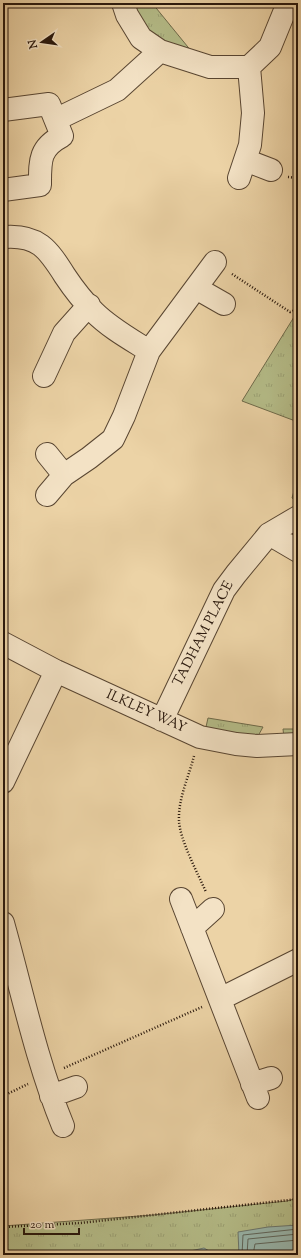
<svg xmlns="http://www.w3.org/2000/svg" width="301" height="1258" font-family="'Sorts Mill Goudy',serif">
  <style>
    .grass { fill: url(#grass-tufts); stroke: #6e6a4a }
    .water { fill: #99b7ad; stroke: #6c776d }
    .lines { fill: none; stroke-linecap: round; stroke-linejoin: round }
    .shore { stroke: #60675c; stroke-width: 1 }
    .minor-casing { stroke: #594632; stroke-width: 24 }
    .path { stroke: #28170c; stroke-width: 2.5; stroke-dasharray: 1 2; stroke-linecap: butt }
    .minor { stroke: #f3e2c5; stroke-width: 22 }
    .labels { text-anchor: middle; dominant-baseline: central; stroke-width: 3; stroke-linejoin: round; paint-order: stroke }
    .street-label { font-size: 14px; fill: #28170c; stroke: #f3e2c5 }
  </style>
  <defs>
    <pattern id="grass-tufts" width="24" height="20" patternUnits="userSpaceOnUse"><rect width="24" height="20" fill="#b5bd89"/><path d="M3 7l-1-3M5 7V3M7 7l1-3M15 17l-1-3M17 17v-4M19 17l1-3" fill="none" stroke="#9ca275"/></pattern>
  </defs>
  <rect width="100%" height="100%" fill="#ecd3a6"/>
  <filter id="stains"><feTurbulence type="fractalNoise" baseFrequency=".005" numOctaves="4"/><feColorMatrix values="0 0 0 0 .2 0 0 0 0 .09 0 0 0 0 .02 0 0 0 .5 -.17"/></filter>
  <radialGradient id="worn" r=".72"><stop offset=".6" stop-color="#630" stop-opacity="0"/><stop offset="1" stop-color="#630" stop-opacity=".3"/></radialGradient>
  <!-- grass -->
  <path class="grass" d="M143 3H152L192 52 169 46 147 30 134 5Z
    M298 292V422L242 401 294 317Z
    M298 477V501L292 498Z
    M208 718 263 727 258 736 242 735 206 727Z
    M283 729H298V736L284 738Z
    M298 1198V1255H3V1226L153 1215 287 1201Z"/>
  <!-- water -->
  <path class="water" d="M298 1225V1255H239L238 1232 268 1227Z
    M204 1248 216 1255H172Z"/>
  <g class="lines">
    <!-- shore -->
    <path class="shore" d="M242 1255 243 1235 298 1229
      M247 1255 248 1239 298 1234
      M253 1255 255 1244 298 1240"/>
    <defs>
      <path id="minor" d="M123 3 127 15 141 38 160 51 210 67H249
        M3 110 49 104 62 136C39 148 40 161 40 185L3 190
        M57 119 117 90 160 51
        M245 160 271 170
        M239 178 250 145 253 113 249 67 270 47 288 3
        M3 237C38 234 48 249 65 276 73 288 84 302 94 312 110 328 130 339 149 351
        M196 288 224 304
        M44 376 64 333 89 305
        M47 454 64 475
        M47 495 64 475 89 458 113 439 124 416 149 351 215 262
        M269 534 298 551
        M3 643 56 671 200 737 236 744 257 746 298 744
        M162 720 224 590 236 574 269 534 298 517
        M3 782 56 671
        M181 899 258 1098
        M3 923C22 991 36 1060 63 1126
        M192 928 213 909
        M220 999 298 960
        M252 1084 271 1078
        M51 1096 76 1087"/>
    </defs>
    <!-- minor casing -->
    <use href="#minor" class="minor-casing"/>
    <!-- path -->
    <path class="path" d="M288 177 298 178
      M232 274 290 312 298 309
      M194 756C189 776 178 799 179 820 179 838 198 874 206 892
      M64 1068 202 1007
      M3 1096 28 1084
      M3 1227 80 1223 298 1199"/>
    <!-- minor -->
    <use href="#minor" class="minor"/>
  </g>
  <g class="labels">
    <!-- street labels -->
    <g class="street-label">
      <text transform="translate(204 634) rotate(-63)">TADHAM PLACE</text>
      <text transform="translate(146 712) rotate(24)">ILKLEY WAY</text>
    </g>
  </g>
  <!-- margin -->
  <rect width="301" height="1258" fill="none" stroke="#ecd3a6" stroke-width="16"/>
  <rect x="4" y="4" width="293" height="1250" fill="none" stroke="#28170c" stroke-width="2"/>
  <rect x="8" y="8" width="285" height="1242" fill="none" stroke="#28170c"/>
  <!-- north arrow -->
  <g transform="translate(42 42) rotate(257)" stroke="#f3e2c5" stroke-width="3" paint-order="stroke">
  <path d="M0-3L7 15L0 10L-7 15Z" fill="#28170c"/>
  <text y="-6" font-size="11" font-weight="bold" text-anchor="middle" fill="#28170c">N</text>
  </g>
  <!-- scale -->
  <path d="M24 1228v6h55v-6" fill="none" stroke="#28170c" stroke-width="2"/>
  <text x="30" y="1228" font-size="12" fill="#28170c" stroke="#f3e2c5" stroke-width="3" paint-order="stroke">20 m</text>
  <rect width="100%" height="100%" filter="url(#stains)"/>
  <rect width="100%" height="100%" fill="url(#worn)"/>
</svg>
